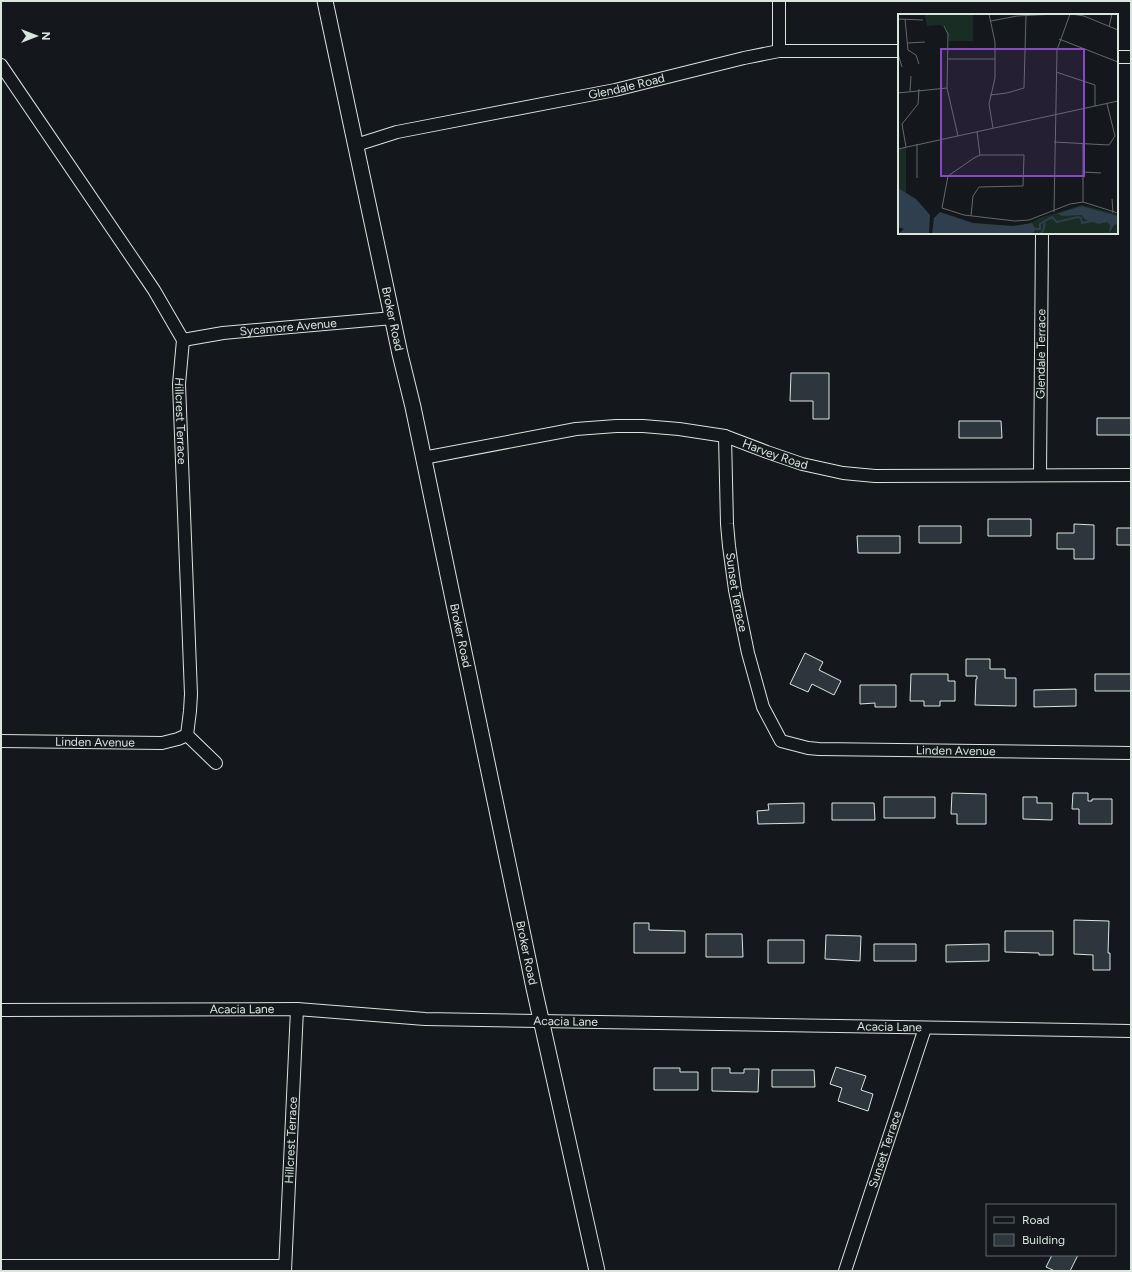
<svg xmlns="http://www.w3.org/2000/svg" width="1132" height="1272" font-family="Figtree,sans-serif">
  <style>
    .building { fill: #2c363c; stroke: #d8e6dc }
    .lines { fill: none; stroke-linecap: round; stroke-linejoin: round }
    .minor-casing { stroke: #d8e6dc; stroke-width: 14 }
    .tertiary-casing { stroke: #d8e6dc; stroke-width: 17 }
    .minor { stroke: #14181c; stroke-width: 12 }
    .tertiary { stroke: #14181c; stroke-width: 15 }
    .labels { text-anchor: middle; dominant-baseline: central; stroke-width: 3; stroke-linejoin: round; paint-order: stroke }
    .street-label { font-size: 12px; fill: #d8e6dc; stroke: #14181c }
    .inset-river { fill: none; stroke: #2f3f4d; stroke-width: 2 }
    .inset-road { fill: none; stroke: #626a69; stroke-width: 1 }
    .view { fill: #8948c3; fill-opacity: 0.15; stroke: #8948c3; stroke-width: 2 }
    .inset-edge { fill: none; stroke: #d8e6dc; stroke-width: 2 }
  </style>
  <rect width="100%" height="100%" fill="#14181c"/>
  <!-- building -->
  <path class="building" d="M791 373H829V419H813V401H790Z
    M1097 418H1131V435H1097Z
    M959 421H1001L1002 438H959Z
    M988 519H1031V536H988Z
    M1074 524 1094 525V559H1074V549H1057V533H1074Z
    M919 526H961V543H919Z
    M1117 528H1131V545H1117Z
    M857 536H900V553H858Z
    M805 653 823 662 819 670 841 681 834 695 812 684 808 692 790 684Z
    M966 659H990V669H1005V678H1016V706L975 705 976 679H977V676H966Z
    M911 674H948V681H955V701H940V706H924V701H910Z
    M1095 674H1131V691H1095Z
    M860 685H896V707H875V703L860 704Z
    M1076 689V706L1034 707V690Z
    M952 793 986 794V824H957V814H951Z
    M1073 793H1088V801H1092V799H1112V824H1079V809H1072Z
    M884 797H935V818H884Z
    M1023 797H1037V803H1052V820L1023 819Z
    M804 803V823L758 824 757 811 769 810 768 804Z
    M832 803H874L875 820H832Z
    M1074 920 1109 921 1108 953H1110V970H1093V955L1074 954Z
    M634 923H649V930L685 931V953H634Z
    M1005 931H1053V955H1039V953L1005 952Z
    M706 934H742L743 957H706Z
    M826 935 861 936 860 961 825 959Z
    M768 940H804V963H768Z
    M874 944H916V961H874Z
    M989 944V961L946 962V945Z
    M836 1067 866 1076 861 1090 873 1094 868 1111 838 1101 842 1088 830 1084Z
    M654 1068H680V1072H698V1090H654Z
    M712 1068H730V1073H744V1069H759L758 1092 712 1091Z
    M772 1070H814L815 1087H772Z
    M1052 1255H1078L1070 1271H1055L1046 1267Z"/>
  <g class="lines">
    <defs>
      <g id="minor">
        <path d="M779 1V51"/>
        <path d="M1117 57H1131"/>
        <path id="s1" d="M1 65 154 290 183 340 179 384 191 694 190 711 187 735"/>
        <path id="s2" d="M356 145 397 132 615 90 744 58 779 51H899"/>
        <path id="s3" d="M183 340 223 333 393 318"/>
        <path id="s4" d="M725 436 727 524 729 546 735 590 748 653 763 707 781 741 808 748 819 749 1131 753"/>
        <path id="s5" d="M423 458 576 429 616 426H643L679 429 725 436 767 452 802 464 843 473 875 476 1131 475"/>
        <path id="s6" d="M1040 475 1042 233"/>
        <path d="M187 735 216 763"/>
        <path id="s7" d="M1 741 162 743 178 739 187 735"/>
        <path id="s8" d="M1 1010 297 1009 425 1019 1131 1031"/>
        <path d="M1 1266H285"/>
        <path id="s9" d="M285 1271 297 1009"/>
        <path id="s10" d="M845 1271 925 1028"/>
      </g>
      <g id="tertiary">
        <path id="s11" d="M325 1 400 354 413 407 534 988 597 1271"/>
      </g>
    </defs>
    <!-- minor casing -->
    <use href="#minor" class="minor-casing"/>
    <!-- tertiary casing -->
    <use href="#tertiary" class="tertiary-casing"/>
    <!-- minor -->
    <use href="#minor" class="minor"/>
    <!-- tertiary -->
    <use href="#tertiary" class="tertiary"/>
  </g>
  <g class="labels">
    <!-- street labels -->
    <g class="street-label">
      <text stroke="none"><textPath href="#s2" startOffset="277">Glendale Road</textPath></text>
      <text stroke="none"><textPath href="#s11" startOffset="325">Broker Road</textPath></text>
      <text stroke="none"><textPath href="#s3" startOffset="106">Sycamore Avenue</textPath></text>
      <text stroke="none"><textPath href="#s6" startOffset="121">Glendale Terrace</textPath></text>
      <text stroke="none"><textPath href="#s1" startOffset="411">Hillcrest Terrace</textPath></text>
      <text stroke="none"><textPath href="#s5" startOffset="359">Harvey Road</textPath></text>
      <text stroke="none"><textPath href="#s4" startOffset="157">Sunset Terrace</textPath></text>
      <text stroke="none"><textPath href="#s11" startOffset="649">Broker Road</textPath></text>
      <text stroke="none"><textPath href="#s7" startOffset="94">Linden Avenue</textPath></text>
      <text stroke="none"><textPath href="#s4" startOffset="489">Linden Avenue</textPath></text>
      <text stroke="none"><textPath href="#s11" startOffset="973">Broker Road</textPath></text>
      <text stroke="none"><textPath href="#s8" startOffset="241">Acacia Lane</textPath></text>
      <text stroke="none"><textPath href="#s8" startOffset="565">Acacia Lane</textPath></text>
      <text stroke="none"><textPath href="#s8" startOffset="889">Acacia Lane</textPath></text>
      <text stroke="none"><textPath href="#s9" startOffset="131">Hillcrest Terrace</textPath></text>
      <text stroke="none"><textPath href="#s10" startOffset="128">Sunset Terrace</textPath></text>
    </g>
  </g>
  <!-- overview -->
  <g transform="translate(898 14)">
    <rect width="220" height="220" fill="#14181c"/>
    <path d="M27 0H75V27H51L48 13 42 11 29 12ZM8 133V181H0V135ZM184 191 220 200V220H110L144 203Z" fill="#1a2d24"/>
    <path d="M0 174 18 185 32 201 31 220H0L6 215 0 213ZM183 192 220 202V210L216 211 211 220 212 211 209 208 201 210 188 206 183 201 165 202 159 200ZM42 198 75 209 115 212 134 209 138 215 134 220H34L36 204Z" fill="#2f3f4d"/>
    <path class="inset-river" d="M138 215H142V210L154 203 159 208 180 203 183 204 184 209 194 207M142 220 145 217 147 209"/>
    <path class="inset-road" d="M91 0 97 28V64L91 90 95 114M173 0 186 2 220 16M0 5 25 6M7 5 10 36M93 7 119 2 157 0M46 12 50 20 49 74 60 122M211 13 214 0M161 25 220 48M10 29 27 28M10 36 18 41 21 50M0 40 4 53M49 45H97M158 58 197 71V92M12 77 13 62M0 79 49 74M92 81 109 79 126 74 128 1M79 118 82 141M156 128 211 131 217 122 209 90M185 130V188M8 133 4 110 20 90 21 75M0 135 220 87M126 141H82L76 144 50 162 44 194 66 201 117 207 131 206 172 190 185 188 220 199M185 158 203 159M19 164V130M214 185 215 199M156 198 159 36 172 0M73 202 75 182 81 173 125 172 126 141"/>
    <path class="view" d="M43 35H186V162H43Z"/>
    <rect width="220" height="220" class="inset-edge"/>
  </g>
  <!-- border -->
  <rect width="1132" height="1272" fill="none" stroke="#d8e6dc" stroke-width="4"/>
  <!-- legend -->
  <rect x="986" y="1204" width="130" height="52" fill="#14181c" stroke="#626a69"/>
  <rect x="994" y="1217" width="20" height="6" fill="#14181c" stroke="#626a69"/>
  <text x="1022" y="1224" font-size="12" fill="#d8e6dc">Road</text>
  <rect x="994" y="1234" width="20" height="12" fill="#2c363c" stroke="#626a69"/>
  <text x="1022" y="1244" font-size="12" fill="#d8e6dc">Building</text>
  <!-- north arrow -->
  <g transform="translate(36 36) rotate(90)" stroke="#14181c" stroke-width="3" paint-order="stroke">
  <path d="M0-3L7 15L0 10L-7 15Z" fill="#d8e6dc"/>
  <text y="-6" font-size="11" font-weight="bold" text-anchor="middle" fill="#d8e6dc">N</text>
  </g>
</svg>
